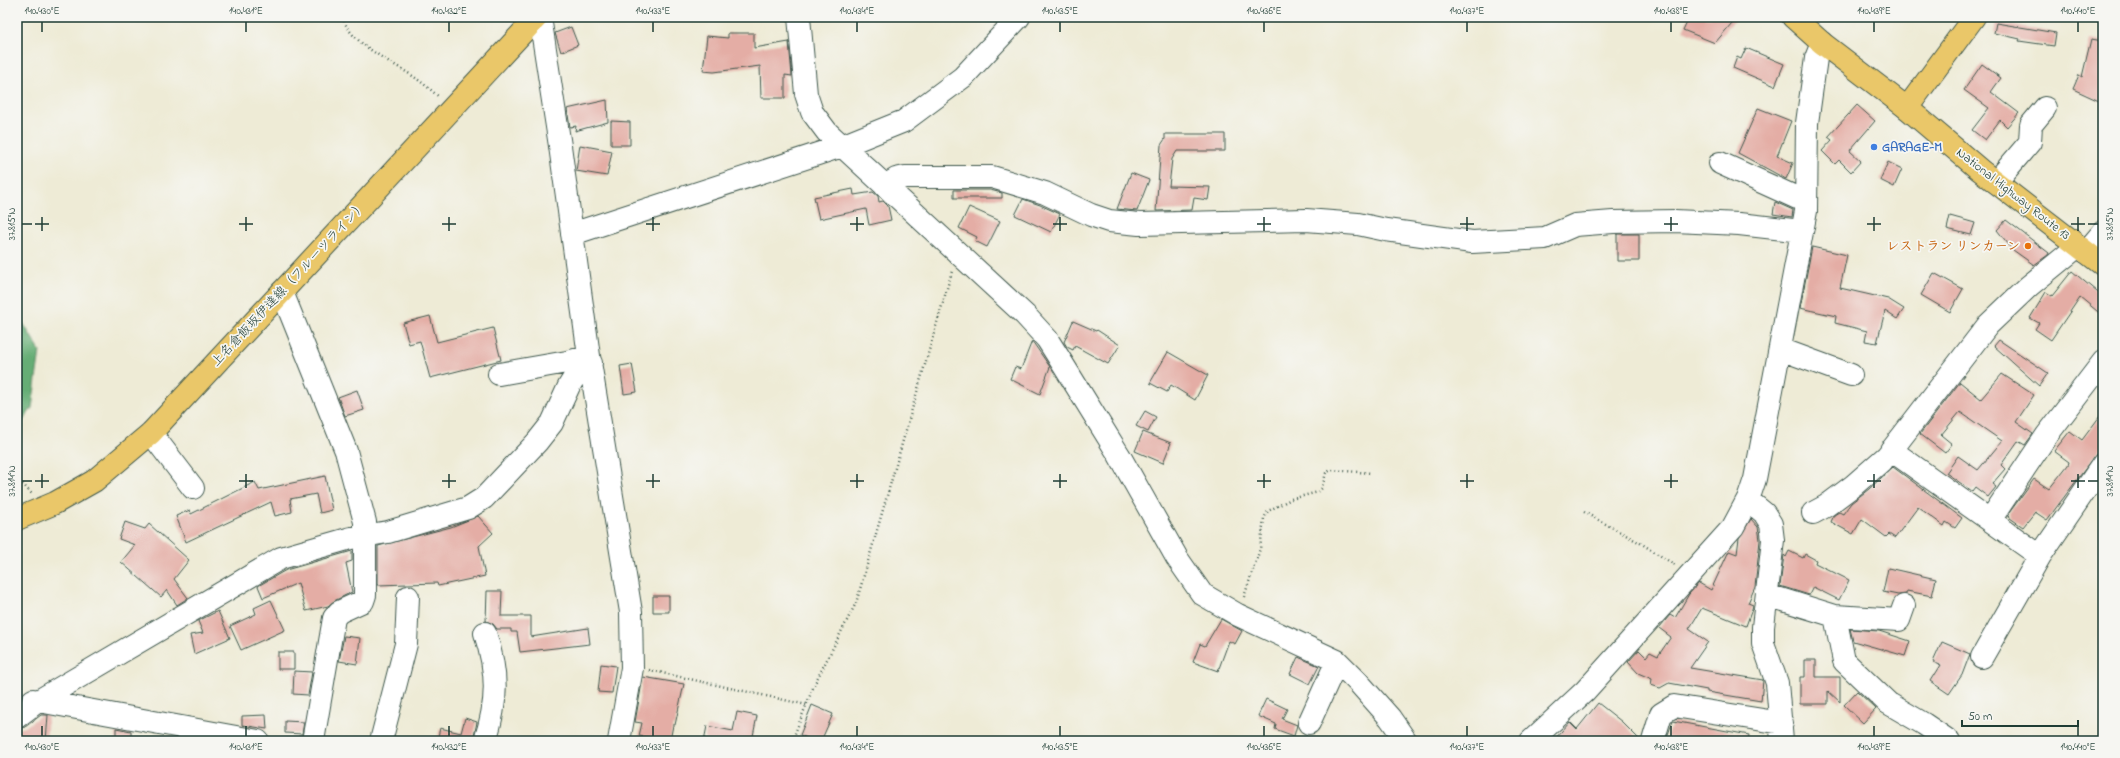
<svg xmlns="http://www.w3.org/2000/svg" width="2120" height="758" font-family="'Indie Flower','Klee One',sans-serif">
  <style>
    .forest { fill: #65ad74; stroke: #427554 }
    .building { fill: #e4ada5 }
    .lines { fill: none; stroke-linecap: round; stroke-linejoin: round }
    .minor-casing { stroke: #3e574c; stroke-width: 24 }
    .major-casing { stroke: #3e574c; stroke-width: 24 }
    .highway-casing { stroke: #3e574c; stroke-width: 24 }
    .path { stroke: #3e574c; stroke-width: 2.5; stroke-dasharray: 1 3; stroke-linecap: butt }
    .minor { stroke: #fff; stroke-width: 22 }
    .major { stroke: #eac769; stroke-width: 22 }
    .highway { stroke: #eac769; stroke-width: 22 }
    .ticks { fill: none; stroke: #1f3d34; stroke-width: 1.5 }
    .shop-dot { fill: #3f7fe0; stroke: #f6f6f2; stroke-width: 1.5 }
    .food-dot { fill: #e8710a; stroke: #f6f6f2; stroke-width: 1.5 }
    .labels { text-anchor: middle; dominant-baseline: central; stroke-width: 3.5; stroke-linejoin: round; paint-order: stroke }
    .shop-label { font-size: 13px; font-weight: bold; fill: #366cbe; stroke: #f6f6f2; text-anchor: start }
    .street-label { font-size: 13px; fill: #1f3d34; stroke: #f6f6f2 }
    .food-label { font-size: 13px; font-weight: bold; fill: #c56008; stroke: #f6f6f2; text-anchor: end }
    .neatline { fill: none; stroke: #1f3d34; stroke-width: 1.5 }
    .ticks-label { font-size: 10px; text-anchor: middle; fill: #1f3d34 }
  </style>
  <rect width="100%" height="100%" fill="#f6f6f2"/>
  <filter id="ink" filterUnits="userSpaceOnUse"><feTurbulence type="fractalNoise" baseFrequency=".025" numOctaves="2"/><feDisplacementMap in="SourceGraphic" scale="8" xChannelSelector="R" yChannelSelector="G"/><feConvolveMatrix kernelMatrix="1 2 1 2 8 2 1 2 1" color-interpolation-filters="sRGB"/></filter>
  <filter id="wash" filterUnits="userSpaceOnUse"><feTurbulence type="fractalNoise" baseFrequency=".012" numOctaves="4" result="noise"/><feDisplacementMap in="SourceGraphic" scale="16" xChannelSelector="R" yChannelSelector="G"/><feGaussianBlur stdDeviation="0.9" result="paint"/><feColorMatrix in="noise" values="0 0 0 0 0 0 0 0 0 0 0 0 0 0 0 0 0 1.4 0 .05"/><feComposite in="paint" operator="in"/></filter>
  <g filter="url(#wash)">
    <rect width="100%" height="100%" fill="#eeebd6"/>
    <!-- forest -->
    <path class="forest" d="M17 313 40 351 32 408 17 429Z"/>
    <g id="blocks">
      <!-- building -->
      <path class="building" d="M1689 17H1737L1715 43 1683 30Z
        M1996 23 2056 33 2054 46 2019 41 2020 39 1994 33Z
        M571 27 578 45 561 52 555 33Z
        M728 33H754V48L789 42 792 76 785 75V98H761L760 66 714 72 703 71 707 36 728 38Z
        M2091 39 2103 41V100L2100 99 2099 101 2073 89 2079 75 2082 77Z
        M1746 48 1784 64 1775 86 1733 68 1737 57 1741 59Z
        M1982 64 2001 78 1991 92 2019 113 2007 127 2000 120 1985 140 1972 130 1989 108 1964 90Z
        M607 100 608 122 575 131 576 126 570 127 567 109Z
        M1857 105 1875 121 1851 149 1850 151 1861 161 1851 172 1839 160 1835 164 1822 151 1832 140 1828 137Z
        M1758 108 1791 121 1777 156 1793 163 1786 179 1738 153Z
        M611 121 630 122V145H611Z
        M1165 134H1225V151H1177L1172 159 1169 186 1210 187 1208 200 1194 198 1192 210 1156 211 1161 145 1165 139Z
        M580 145 612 151 607 176 576 171Z
        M1888 162 1902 169 1894 187 1880 180Z
        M1131 173 1149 180 1137 211 1117 209Z
        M853 189 854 195 873 192 878 196 879 202 883 201 888 206 891 220 869 225 866 209 819 219 814 197Z
        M954 190H990L1002 193V198H954Z
        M1023 199 1040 205 1060 214 1051 232 1015 215Z
        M1775 202 1793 210 1792 217 1773 214Z
        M969 207 1000 221 987 247 975 241 977 237 959 228Z
        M1950 216 1975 223 1971 235 1947 229Z
        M2006 220 2049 253 2048 255 2034 265 2013 250 1997 230Z
        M1617 234H1639V261H1617Z
        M1812 247 1847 255 1840 288 1888 299 1904 309 1897 319 1885 311 1877 343 1865 341 1867 331 1835 323 1836 316 1800 308Z
        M2072 271 2103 297V316L2080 297 2051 340 2035 329 2039 323 2030 318 2046 292 2052 296Z
        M1934 273 1963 289 1950 312 1921 295Z
        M430 316 437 342 493 328 501 360 430 378 420 341 409 344 403 323Z
        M1073 321 1096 331 1097 330 1120 345 1108 364 1075 346 1073 350 1067 347 1064 342Z
        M1999 340 2048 373 2039 386 1994 346Z
        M1032 341 1050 367 1040 394 1010 379 1015 367 1021 369Z
        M1168 352 1208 375 1195 400 1171 385 1167 392 1150 383Z
        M632 364 637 392 624 394 620 366Z
        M2002 374 2034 395 2016 422 2033 434 2025 445 2018 441 2001 465 2005 469 1992 484 1996 487 1988 497 1975 487 1972 491 1946 473 1958 456 1978 470 2002 441 1960 412 1941 435 1952 444 1945 453 1920 434 1960 382 1981 399Z
        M357 390 364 410 345 416 338 397Z
        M1145 411 1156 417 1148 432 1136 426Z
        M2103 412V445L2047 520 2035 512 2023 527 2010 518 2009 513 2034 479 2049 489 2068 465 2069 462 2054 451 2070 431 2082 440Z
        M1143 432 1171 443 1163 463 1135 451Z
        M1893 467 1962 518 1955 528 1946 522 1944 526 1918 507 1895 538 1889 534 1886 537 1862 519 1853 534 1831 522 1834 515 1839 512 1843 514 1851 503 1869 489Z
        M325 476 332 510 320 513 316 494 290 499 292 512 275 516 271 502 186 542 176 516 190 510 191 514 255 482 259 490Z
        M478 516 493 533 479 546 485 576 438 586 437 583 378 585V546L451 527Z
        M1751 519 1758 527 1760 540 1755 587 1748 603 1753 605 1752 609 1746 626 1702 608 1689 629 1708 642 1690 668 1763 680 1761 701 1707 692V690L1669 683 1660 688 1651 685 1652 679 1638 673 1628 662 1639 650 1646 657 1650 652 1658 656 1671 637 1659 628 1670 615 1675 618 1689 594 1699 583 1711 590 1729 551 1737 554 1739 538Z
        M125 522 145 529 149 524 189 560 174 579 188 598 177 605 167 590 161 597 121 562 135 545 119 539Z
        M352 551V561L346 563 352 592 334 601 328 606 306 611 298 583 263 598 258 586 286 570Z
        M1789 551 1803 558 1805 554 1816 560 1815 563 1849 580 1839 600 1813 587 1809 595 1780 586 1784 555 1786 557Z
        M1888 568 1936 579 1932 596 1907 591 1906 594 1898 595 1883 592Z
        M487 591H502L501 616H531V637L588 628 590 644 520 652 517 632H511V629H497L493 624 486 621Z
        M653 596H669V612H653Z
        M271 600 285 630 241 650 230 626 256 614 254 608Z
        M218 611 230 638 194 654 190 635 203 633 198 621Z
        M1221 619 1242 631 1235 644 1229 641 1218 671 1193 662 1200 644 1205 646Z
        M1850 629 1879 631 1910 641 1905 656 1853 641Z
        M344 636 360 638 357 664 339 661Z
        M1942 642 1970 654 1962 675 1949 694 1930 681 1940 665 1933 662Z
        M278 652H294V669H278Z
        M1298 657 1319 666 1310 684 1290 674Z
        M1805 660H1816V677H1840V702L1828 691V704H1800V677H1805Z
        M601 664 616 666 612 693 598 692Z
        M294 671 312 672 308 695 293 694Z
        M643 677 684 684 675 725H673L670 741 639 736 642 723 635 722Z
        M1857 691 1876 709 1863 723 1844 705Z
        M1266 699 1287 709 1282 719 1297 725 1294 736 1275 729 1276 724 1258 716Z
        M1598 703 1622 722 1641 741H1553L1570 722 1577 729Z
        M812 705 833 714 821 741H814L800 735Z
        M737 712 757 716 752 741H704L707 726 733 731Z
        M41 715H48L46 741H17V729L25 727Z
        M266 715 267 729 242 725V716Z
        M465 718 477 722 473 741H437L440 728 461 733Z
        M285 721 304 722 302 734 285 733Z
        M1673 721 1749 735 1748 741H1694L1667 737Z
        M116 728 131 731V740H116Z"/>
    </g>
  </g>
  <g filter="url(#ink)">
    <use href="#blocks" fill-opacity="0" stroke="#3e574c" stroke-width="1"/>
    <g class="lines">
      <defs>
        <path id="minor" d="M540 17 560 146 589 356 631 612 632 668 619 741
          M799 17 806 94 812 112 827 132 1025 315 1047 339 1059 358 1119 455 1177 558 1202 594 1238 615 1337 661 1358 682 1390 718 1406 741
          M1720 163 1806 202
          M1996 182 2030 142 2031 125 2045 108
          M885 186 896 179 905 177H992L1045 193 1091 215 1109 221 1139 224 1306 220 1358 224 1386 230 1472 242 1545 238 1575 225 1613 222 1675 221 1739 224 1802 231
          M572 234 842 146 904 121 963 77 1019 17
          M2086 252 2103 232
          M282 292 346 451 365 522V595L363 601 339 612 334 618 313 741
          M1780 349 1851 375
          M499 374 567 362 589 356
          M151 433 193 488
          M1891 450 2040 556
          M1748 500 1764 513 1771 524 1773 540 1763 627V643L1777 683 1782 741
          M1813 513 1826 506 1854 485 1887 456 1988 325 2029 286 2078 246
          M1990 520 2047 435 2103 362
          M1767 595 1835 616 1844 661 1888 703 1924 724 1949 741
          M1835 616 1899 620 1904 606
          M485 633C498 673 498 701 485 741
          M1982 657 2040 556 2103 464
          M33 700 258 741
          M17 717 38 701 281 558 351 538 388 532 468 508 484 498 537 442 552 423 569 386 582 365 591 363
          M1309 723 1337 661
          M381 741 406 644 408 597
          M1531 741 1585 691 1733 527 1749 497 1755 479 1806 211 1807 123 1816 58 1822 43
          M1653 741 1661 714 1674 706 1782 723"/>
        <path id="major" d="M1907 108 1974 17
          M17 519 55 503 94 481 151 433 537 17"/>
        <path id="highway" d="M1793 17 1822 43 1907 108 1980 170 2103 265"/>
      </defs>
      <!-- minor casing -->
      <use href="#minor" class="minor-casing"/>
      <!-- major casing -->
      <use href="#major" class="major-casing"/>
      <!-- highway casing -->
      <use href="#highway" class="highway-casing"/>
      <!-- path -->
      <path class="path" d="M343 17C349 44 395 63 417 79 424 84 431 90 438 96
        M17 478 32 494
        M1584 512 1642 544 1675 565
        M1244 597 1260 549 1264 518 1268 511 1291 499 1318 492 1322 488 1326 473 1331 470 1372 473
        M649 670 807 705
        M792 741 815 683 856 603 952 271"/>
      <!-- minor -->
      <use href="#minor" class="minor"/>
      <!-- major -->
      <use href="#major" class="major"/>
      <!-- highway -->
      <use href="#highway" class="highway"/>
    </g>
  </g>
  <!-- ticks -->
  <path class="ticks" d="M42 22V32M246 22V32M449 22V32M653 22V32M857 22V32M1060 22V32M1264 22V32M1467 22V32M1671 22V32M1874 22V32M2078 22V32M42 217V231M246 217V231M449 217V231M653 217V231M857 217V231M1060 217V231M1264 217V231M1467 217V231M1671 217V231M1874 217V231M2078 217V231M22 224H32M35 224H49M239 224H253M442 224H456M646 224H660M850 224H864M1053 224H1067M1257 224H1271M1460 224H1474M1664 224H1678M1867 224H1881M2071 224H2085M2088 224H2098M42 474V488M246 474V488M449 474V488M653 474V488M857 474V488M1060 474V488M1264 474V488M1467 474V488M1671 474V488M1874 474V488M2078 474V488M22 481H32M35 481H49M239 481H253M442 481H456M646 481H660M850 481H864M1053 481H1067M1257 481H1271M1460 481H1474M1664 481H1678M1867 481H1881M2071 481H2085M2088 481H2098M42 726V736M246 726V736M449 726V736M653 726V736M857 726V736M1060 726V736M1264 726V736M1467 726V736M1671 726V736M1874 726V736M2078 726V736"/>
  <!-- markers -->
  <circle class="shop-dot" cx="1874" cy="147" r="4"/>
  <circle class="food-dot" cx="2028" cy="246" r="4"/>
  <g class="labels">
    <!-- shop labels -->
    <g class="shop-label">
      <text x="1882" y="147">GARAGE-M</text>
    </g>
    <!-- street labels -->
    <g class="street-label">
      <text transform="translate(2013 194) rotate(38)">National Highway Route 13</text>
      <text transform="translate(289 284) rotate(-47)">上名倉飯坂伊達線（フルーツライン）</text>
    </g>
    <!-- food labels -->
    <g class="food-label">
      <text x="2020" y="246">レストラン リンカーン</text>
    </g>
  </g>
  <!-- margin -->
  <rect width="2120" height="758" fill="none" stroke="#f6f6f2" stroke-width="44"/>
  <!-- scale -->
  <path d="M1962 720v6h116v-6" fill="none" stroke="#1f3d34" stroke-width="2"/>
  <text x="1968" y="720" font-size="12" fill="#1f3d34" stroke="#f6f6f2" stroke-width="3" paint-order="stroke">50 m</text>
  <rect x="22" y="22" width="2076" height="714" class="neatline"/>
  <g class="ticks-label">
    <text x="42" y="14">140.430°E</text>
    <text x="246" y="14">140.431°E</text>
    <text x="449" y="14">140.432°E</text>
    <text x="653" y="14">140.433°E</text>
    <text x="857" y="14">140.434°E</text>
    <text x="1060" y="14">140.435°E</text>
    <text x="1264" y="14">140.436°E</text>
    <text x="1467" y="14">140.437°E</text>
    <text x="1671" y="14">140.438°E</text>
    <text x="1874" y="14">140.439°E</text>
    <text x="2078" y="14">140.440°E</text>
    <text transform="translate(11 224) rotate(-90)" y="4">37.815°N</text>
    <text transform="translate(2109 224) rotate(-90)" y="4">37.815°N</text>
    <text transform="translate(11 481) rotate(-90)" y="4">37.814°N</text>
    <text transform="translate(2109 481) rotate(-90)" y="4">37.814°N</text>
    <text x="42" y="750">140.430°E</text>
    <text x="246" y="750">140.431°E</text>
    <text x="449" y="750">140.432°E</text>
    <text x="653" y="750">140.433°E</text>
    <text x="857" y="750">140.434°E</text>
    <text x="1060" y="750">140.435°E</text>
    <text x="1264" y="750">140.436°E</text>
    <text x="1467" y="750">140.437°E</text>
    <text x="1671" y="750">140.438°E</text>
    <text x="1874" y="750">140.439°E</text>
    <text x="2078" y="750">140.440°E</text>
  </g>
</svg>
